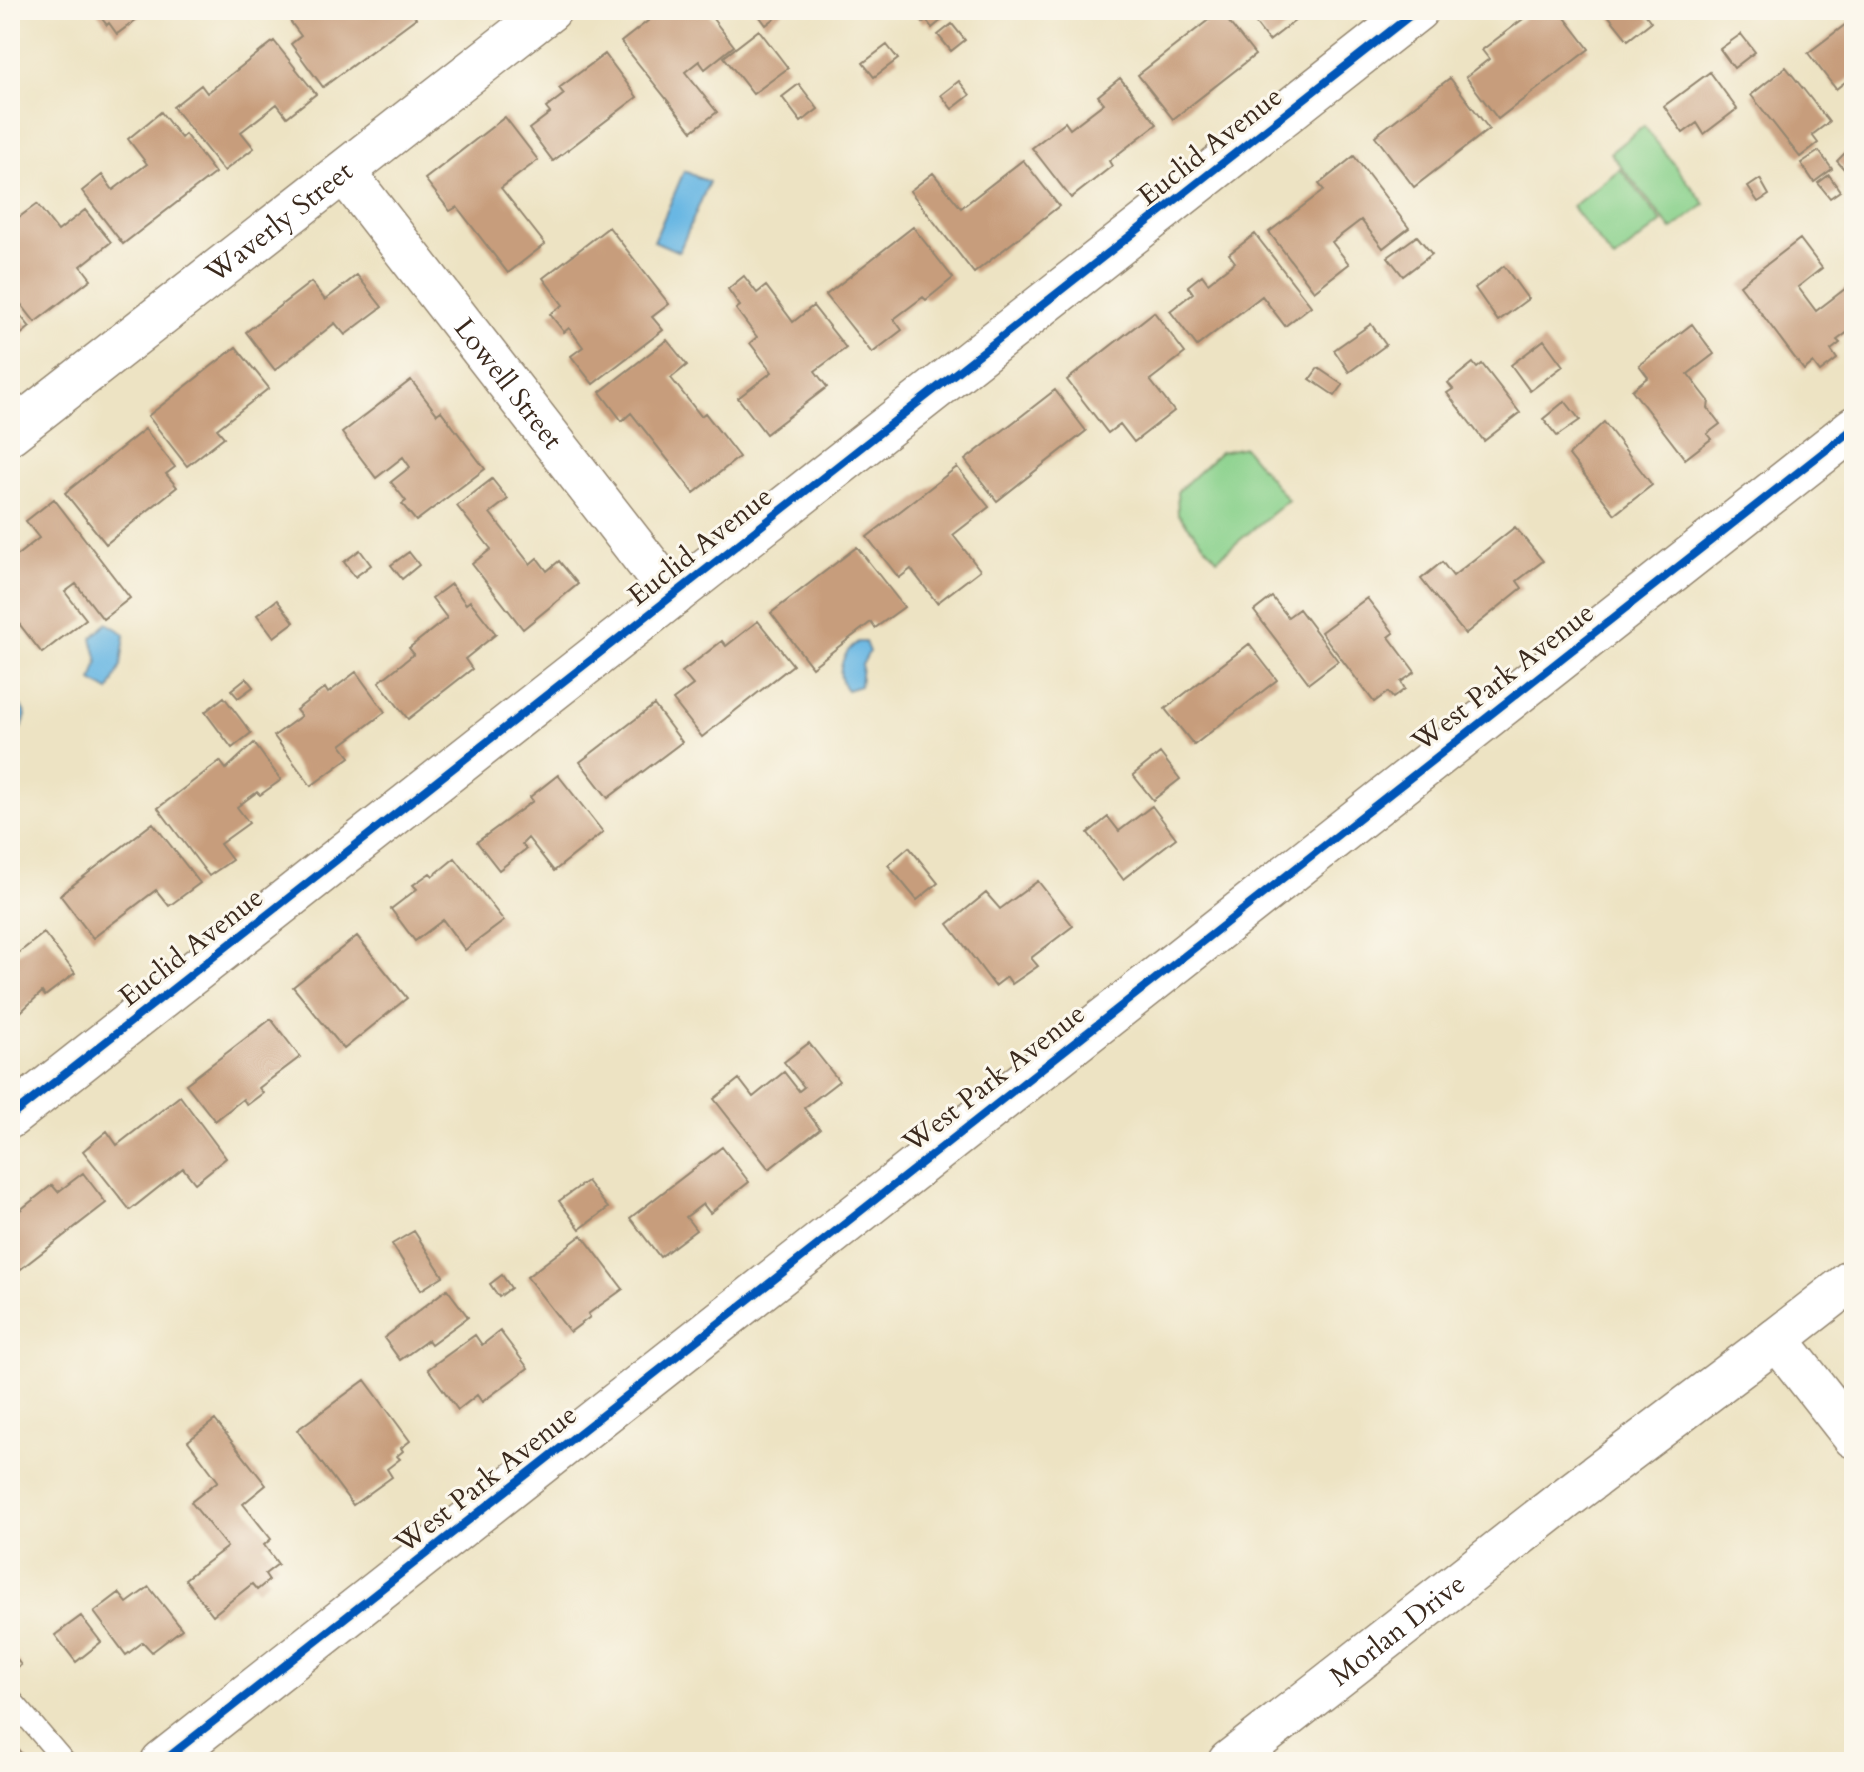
<svg xmlns="http://www.w3.org/2000/svg" width="1864" height="1772" font-family="Cardo,serif">
  <style>
    .green { fill: #8ad18c; stroke: #627e55; stroke-width: 2 }
    .water { fill: #69b7e3; stroke: #527080; stroke-width: 2 }
    .building { fill: #c79d7c }
    .lines { fill: none; stroke-linecap: round; stroke-linejoin: round }
    .service-casing { stroke: #948670; stroke-width: 23 }
    .minor-casing { stroke: #948670; stroke-width: 45 }
    .service { stroke: #fff; stroke-width: 20 }
    .minor { stroke: #fff; stroke-width: 42 }
    .cycleway-casing { stroke: #fbf7ec; stroke-width: 13 }
    .cycleway { stroke: #0057b8; stroke-width: 8 }
    .labels { text-anchor: middle; dominant-baseline: central; stroke-width: 6; stroke-linejoin: round; paint-order: stroke }
    .street-label { font-size: 28px; fill: #3b2a1e; stroke: #fbf7ec }
  </style>
  <rect width="100%" height="100%" fill="#fbf7ec"/>
  <filter id="ink" filterUnits="userSpaceOnUse"><feTurbulence type="fractalNoise" baseFrequency=".0125" numOctaves="2"/><feDisplacementMap in="SourceGraphic" scale="16" xChannelSelector="R" yChannelSelector="G"/><feConvolveMatrix kernelMatrix="1 2 1 2 8 2 1 2 1" color-interpolation-filters="sRGB"/></filter>
  <filter id="wash" filterUnits="userSpaceOnUse"><feTurbulence type="fractalNoise" baseFrequency=".006" numOctaves="4" result="noise"/><feDisplacementMap in="SourceGraphic" scale="32" xChannelSelector="R" yChannelSelector="G"/><feGaussianBlur stdDeviation="1.8" result="paint"/><feColorMatrix in="noise" values="0 0 0 0 0 0 0 0 0 0 0 0 0 0 0 0 0 1.4 0 .05"/><feComposite in="paint" operator="in"/></filter>
  <g filter="url(#wash)">
    <rect width="100%" height="100%" fill="#ede3c3"/>
    <!-- green -->
    <path class="green" d="M1644 126 1705 204 1672 230 1610 153Z
      M1620 169 1662 222 1614 260 1572 207Z
      M1244 447 1288 500 1217 559 1178 514 1177 492 1220 452Z"/>
    <!-- water -->
    <path class="water" d="M684 171 709 182 679 252 654 241Z
      M107 623 125 634 121 666 109 691 92 681 98 661 92 638Z
      M858 642H865L869 652 862 665 860 686 847 690C834 675 842 652 858 642Z
      M10 701 21 706 26 715 23 725 10 742Z"/>
    <g id="blocks">
      <!-- building -->
      <path class="building" d="M95 10H149L117 34 109 23 107 25Z
        M305 10H326L329 15 335 10H410L416 18 323 87 291 44 301 36 290 21Z
        M662 10H706L734 46 705 69 699 61 685 72 717 112 692 131 621 42Z
        M755 10H785L766 25Z
        M913 10H938L944 18 932 28 927 21 923 23Z
        M1245 10H1309L1269 41Z
        M1535 10H1559L1589 49 1498 119 1466 77 1489 59 1482 50Z
        M1604 10H1642L1651 22 1628 40Z
        M1220 11 1255 55 1173 119 1138 75Z
        M1854 18V75L1836 89 1808 53Z
        M952 24 965 40 951 51 938 35Z
        M759 30 788 68 753 94 724 57Z
        M1741 34 1755 52 1734 68 1720 49Z
        M274 41 316 94 287 117 277 104 241 132 254 148 224 171 173 107 201 85 207 93Z
        M887 45 898 59 874 77 863 63Z
        M605 54 637 97 553 161 529 129 550 113 546 108 564 94 559 88Z
        M1786 67 1829 122 1812 135 1818 143 1800 157 1751 95Z
        M1710 72 1737 109 1704 134 1697 123 1683 133 1664 106Z
        M1120 78 1157 124 1109 161 1112 166 1071 198 1032 148 1065 122 1070 129 1104 103 1098 96Z
        M1450 78 1489 129 1414 187 1375 136Z
        M959 81 970 95 952 109 941 95Z
        M799 84 818 109 801 122 782 97Z
        M161 112 181 138 185 134 215 173 123 244 82 191 102 175 113 190 147 164 128 139Z
        M505 117 538 160 501 188 545 244 508 273 457 207 450 211 425 179Z
        M1819 151 1832 169 1814 182 1801 163Z
        M1846 152 1853 161 1844 169 1837 161Z
        M1354 156 1409 228 1383 248 1361 220 1332 242 1349 264 1314 291 1269 232 1324 190 1319 184Z
        M1023 160 1059 206 974 273 910 191 933 173 961 208Z
        M1829 175 1840 191 1830 198 1818 183Z
        M1760 179 1769 195 1758 202 1748 187Z
        M37 204 58 231 85 210 111 242 81 266 91 279 35 322 10 290V224Z
        M609 227 669 304 652 317 663 330 593 384 571 356 583 347 569 328 564 332 550 314 563 305 543 278Z
        M913 227 953 278 926 300 923 297 894 319 902 330 872 353 826 295Z
        M1255 234 1311 306 1285 326 1262 296 1197 346 1170 311 1193 293 1188 286 1202 275 1208 283 1235 262 1229 254Z
        M1417 236 1432 254 1403 276 1388 257Z
        M1800 239 1822 268 1798 287 1816 311 1854 282V335L1851 337 1848 332 1837 340 1840 343 1831 350 1837 359 1820 372 1813 363 1804 370 1740 285Z
        M1504 266 1528 299 1498 321 1475 288Z
        M357 275 382 307 345 335 335 323 275 370 246 332 311 282 325 300Z
        M744 276 757 293 766 286 793 322 813 306 846 348 815 371 827 387 766 434 738 398 772 372 750 343 757 337 736 309 740 306 728 289Z
        M10 303 30 327 10 343Z
        M1154 312 1185 353 1150 380 1174 411 1134 442 1120 424 1108 433 1067 380Z
        M1371 324 1386 345 1349 372 1334 350Z
        M1692 324 1714 354 1688 374 1709 401 1708 408 1720 424 1707 434 1711 439 1685 459 1632 390 1648 377 1639 365Z
        M667 340 687 365 671 378 701 416 705 413 739 457 694 493 631 413 622 421 600 392Z
        M1544 340 1563 366 1530 391 1511 365Z
        M236 347 269 388 217 429 224 437 187 466 148 416Z
        M1473 363 1477 368 1482 364 1520 413 1484 441 1447 393 1453 389 1448 383Z
        M1318 368 1343 385 1335 396 1310 379Z
        M411 380 437 414 441 411 485 469 416 521 402 504 406 501 391 482 410 467 403 457 376 478 342 433Z
        M1055 390 1086 431 997 501 965 460Z
        M1565 401 1580 420 1557 436 1543 419Z
        M1604 422 1652 485 1615 514 1569 455Z
        M145 429 175 467 166 474 177 487 106 544 65 493Z
        M957 467 989 507 953 535 980 570 937 603 911 569 899 578 867 537Z
        M492 479 508 499 490 513 530 564 537 558 547 571 559 561 578 584 523 629 472 564 491 549 457 506Z
        M54 499 130 598 103 619 76 584 65 592 86 619 42 653 13 616 17 613 10 604V548L16 556 39 538 26 521Z
        M1515 527 1543 561 1517 581 1522 588 1465 634 1421 579 1442 562 1453 576Z
        M857 547 904 607 875 628 871 622 812 667 771 613Z
        M360 550 371 565 355 577 344 562Z
        M409 552 419 565 402 579 391 565Z
        M451 584 466 604 470 601 496 634 465 659 472 669 408 719 379 682 414 654 409 648 447 618 432 598Z
        M1272 597 1288 617 1299 609 1338 661 1309 683 1254 611Z
        M1367 598 1394 633 1389 637 1415 672 1401 682 1405 689 1393 698 1388 692 1374 702 1321 632Z
        M277 600 294 622 274 637 257 615Z
        M758 621 793 665 702 737 673 700 693 685 682 672 722 641 726 646Z
        M1249 644 1277 680 1194 745 1165 709Z
        M356 672 385 712 341 745 350 757 311 786 274 736 301 716 296 710 325 688 328 693Z
        M246 678 253 687 238 698 231 690Z
        M224 697 251 733 232 748 205 712Z
        M654 705 682 742 608 798 580 762Z
        M254 743 281 780 260 795 257 792 237 807 249 823 220 844 232 860 209 876 158 808 220 761 226 769Z
        M1160 753 1180 779 1153 800 1133 775Z
        M558 775 603 832 554 871 528 838 522 844 526 849 499 870 477 842 533 801 530 797Z
        M1152 806 1176 838 1123 879 1088 833 1108 817 1119 831Z
        M153 823 200 883 169 906 156 890 93 938 60 895Z
        M909 847 938 883 917 900 888 865Z
        M455 858 504 921 465 950 443 920 415 941 391 909 417 889 413 885 430 873 433 876Z
        M1038 881 1073 926 1031 958 1038 966 1012 984 1007 977 995 986 948 924 986 893 1000 909Z
        M44 933 75 973 45 996 42 992 10 1022V955L12 958Z
        M357 936 407 998 344 1049 293 987Z
        M271 1019 300 1057 259 1088 263 1093 247 1105 243 1099 215 1121 186 1084Z
        M809 1043 839 1081 804 1108 820 1129 769 1169 714 1099 739 1079 753 1097 784 1072 799 1091 804 1087 784 1062Z
        M180 1096 226 1158 195 1183 183 1168 130 1210 83 1151 107 1131 117 1145Z
        M722 1147 749 1182 710 1213 703 1204 686 1217 696 1230 660 1257 630 1218Z
        M83 1173 106 1203 18 1271 10 1261V1218L52 1185 58 1192Z
        M587 1181 608 1208 580 1229 559 1201Z
        M414 1231 443 1276 421 1290 392 1244Z
        M582 1235 623 1289 588 1314 590 1317 570 1332 527 1277Z
        M502 1275 511 1288 499 1297 490 1284Z
        M447 1289 468 1317 431 1344 428 1340 400 1360 384 1338Z
        M500 1331 528 1368 482 1402 477 1395 458 1410 428 1369 475 1335 482 1345Z
        M365 1380 410 1441 401 1448 403 1451 397 1456 400 1459 387 1469 392 1477 353 1505 297 1430Z
        M215 1420 266 1485 243 1504 271 1539 264 1545 278 1564 265 1574 269 1580 257 1590 252 1584 213 1615 185 1579 227 1547 191 1502 218 1481 188 1441Z
        M149 1587 182 1629 152 1652 143 1642 126 1655 94 1612 119 1593 127 1603Z
        M81 1616 101 1642 76 1662 55 1635Z
        M10 1651 21 1665 10 1673Z
        M10 1739 28 1762H10Z"/>
    </g>
  </g>
  <g filter="url(#ink)">
    <use href="#blocks" fill-opacity="0" stroke="#948670" stroke-width="2"/>
    <g class="lines">
      <defs>
        <path id="service" d="M11 1699 65 1762"/>
        <g id="minor">
          <path id="s1" d="M344 172 673 596"/>
          <path id="s2" d="M10 433 550 10"/>
          <path d="M10 1117 1417 10"/>
          <path d="M1777 1339 1854 1279"/>
          <path d="M162 1762 1854 428"/>
          <path id="s3" d="M1229 1762 1565 1499 1777 1339 1854 1437"/>
        </g>
      </defs>
      <!-- service casing -->
      <use href="#service" class="service-casing"/>
      <!-- minor casing -->
      <use href="#minor" class="minor-casing"/>
      <!-- service -->
      <use href="#service" class="service"/>
      <!-- minor -->
      <use href="#minor" class="minor"/>
      <defs>
        <path id="cycleway" d="M10 1117 1417 10
          M162 1762 1854 428"/>
      </defs>
      <!-- cycleway casing -->
      <use href="#cycleway" class="cycleway-casing"/>
      <!-- cycleway -->
      <use href="#cycleway" class="cycleway"/>
    </g>
  </g>
  <g class="labels">
    <!-- street labels -->
    <g class="street-label">
      <text transform="translate(1210 146) rotate(-38)">Euclid Avenue</text>
      <text stroke="none"><textPath href="#s2" startOffset="342">Waverly Street</textPath></text>
      <text stroke="none"><textPath href="#s1" startOffset="268">Lowell Street</textPath></text>
      <text transform="translate(700 546) rotate(-38)">Euclid Avenue</text>
      <text transform="translate(1503 677) rotate(-38)">West Park Avenue</text>
      <text transform="translate(191 947) rotate(-38)">Euclid Avenue</text>
      <text transform="translate(994 1078) rotate(-38)">West Park Avenue</text>
      <text transform="translate(486 1479) rotate(-38)">West Park Avenue</text>
      <text stroke="none"><textPath href="#s3" startOffset="214">Morlan Drive</textPath></text>
    </g>
  </g>
  <!-- margin -->
  <rect width="1864" height="1772" fill="none" stroke="#fbf7ec" stroke-width="40"/>
</svg>
